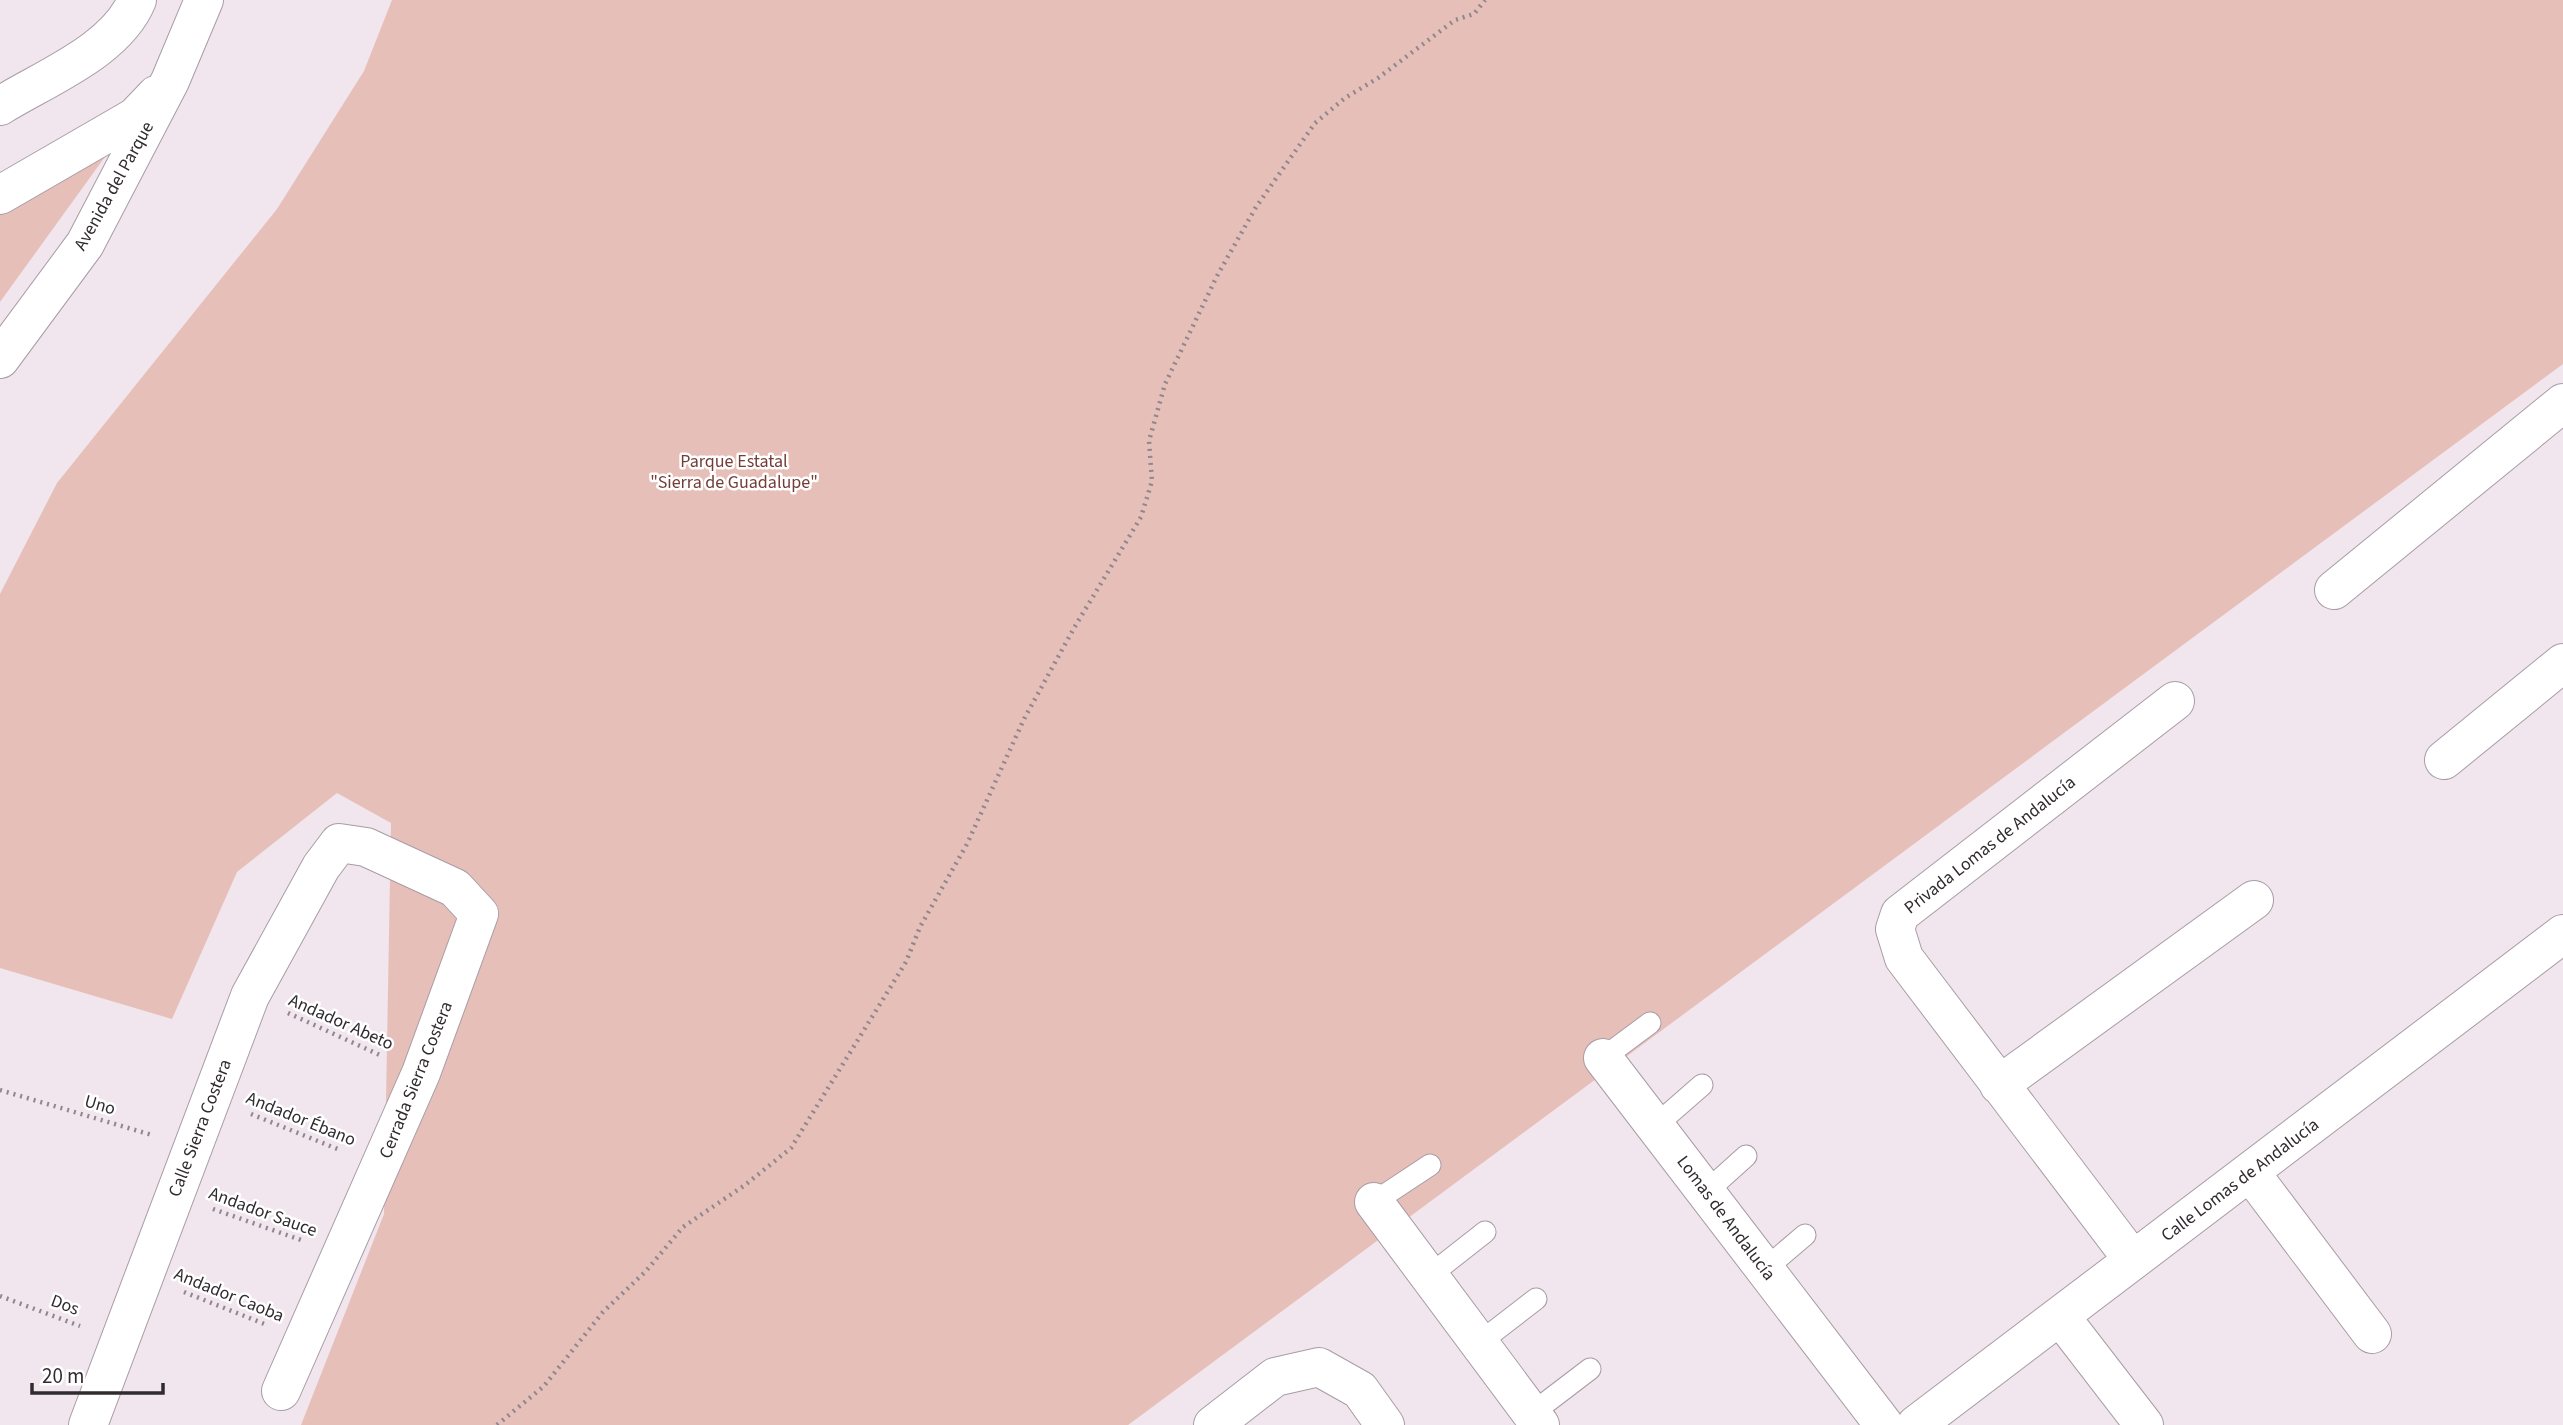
<svg xmlns="http://www.w3.org/2000/svg" width="2563" height="1425" font-family="'Source Sans 3',sans-serif">
  <style>
    .green { fill: #e7bfb9 }
    .lines { fill: none; stroke-linecap: round; stroke-linejoin: round }
    .service-casing { stroke: #a89ca5; stroke-width: 23 }
    .minor-casing { stroke: #a89ca5; stroke-width: 40 }
    .tertiary-casing { stroke: #a89ca5; stroke-width: 40 }
    .path { stroke: #8f878d; stroke-width: 4.5; stroke-dasharray: 2 5; stroke-linecap: butt }
    .service { stroke: #fff; stroke-width: 21 }
    .minor { stroke: #fff; stroke-width: 38 }
    .tertiary { stroke: #fff; stroke-width: 38 }
    .labels { text-anchor: middle; dominant-baseline: central; stroke-width: 5; stroke-linejoin: round; paint-order: stroke }
    .street-label { font-size: 18px; fill: #302b2f; stroke: #fff }
    .park-label { font-size: 18px; fill: #733d36; stroke: #fff }
  </style>
  <rect width="100%" height="100%" fill="#f1e5ee"/>
  <!-- green -->
  <path class="green" d="M392 0H2563V364L1128 1425H301L384 1214 391 823 337 793 237 872 172 1019 0 968V594L57 483 277 209 364 71Z
    M120 136 0 302V204Z"/>
  <g class="lines">
    <defs>
      <path id="service" d="M1603 1058 1650 1023
        M1655 1126 1702 1085
        M1706 1192 1746 1156
        M1374 1202 1430 1165
        M1765 1269 1805 1235
        M1429 1276 1485 1232
        M1479 1343 1536 1299
        M1531 1414 1590 1369"/>
      <path id="minor" d="M2334 590 2563 403
        M2444 760 2563 663
        M1603 1058 1884 1425
        M1999 1085 2254 900
        M2250 1172 2372 1334
        M1374 1202 1540 1425
        M2133 1260 1904 958 1895 929 1900 914 2175 701
        M2060 1316 2144 1425
        M88 1425 250 996 321 867 339 843 366 847 455 888 479 914 421 1073 281 1391
        M1213 1425 1275 1377 1319 1367 1360 1390 1385 1425
        M1916 1425 2563 934"/>
      <path id="tertiary" d="M0 106C45 78 116 51 137 0
        M0 195 135 117 156 95
        M0 359 85 244 170 81 204 0"/>
    </defs>
    <!-- service casing -->
    <use href="#service" class="service-casing"/>
    <!-- minor casing -->
    <use href="#minor" class="minor-casing"/>
    <!-- tertiary casing -->
    <use href="#tertiary" class="tertiary-casing"/>
    <!-- path -->
    <path class="path" d="M288 1013 382 1056
      M0 1090 152 1135
      M251 1114 340 1150
      M213 1209 301 1240
      M184 1292 267 1325
      M0 1296 80 1326
      M497 1425 544 1386 603 1312 646 1271 683 1227 745 1185 791 1148 906 962 920 927 967 844 1024 719 1074 628 1141 517 1152 481 1149 441 1165 384 1217 276 1256 207 1315 123 1345 98 1378 78 1455 20 1474 14 1485 0"/>
    <!-- service -->
    <use href="#service" class="service"/>
    <!-- minor -->
    <use href="#minor" class="minor"/>
    <!-- tertiary -->
    <use href="#tertiary" class="tertiary"/>
  </g>
  <g class="labels">
    <!-- street labels -->
    <g class="street-label">
      <text transform="translate(114 186) rotate(-61)">Avenida del Parque</text>
      <text transform="translate(1990 845) rotate(-38)">Privada Lomas de Andalucía</text>
      <text transform="translate(341 1022) rotate(24)">Andador Abeto</text>
      <text transform="translate(416 1080) rotate(-68)">Cerrada Sierra Costera</text>
      <text transform="translate(100 1105) rotate(16)">Uno</text>
      <text transform="translate(301 1119) rotate(22)">Andador Ébano</text>
      <text transform="translate(200 1128) rotate(-69)">Calle Sierra Costera</text>
      <text transform="translate(2240 1180) rotate(-37)">Calle Lomas de Andalucía</text>
      <text transform="translate(263 1212) rotate(20)">Andador Sauce</text>
      <text transform="translate(1726 1218) rotate(53)">Lomas de Andalucía</text>
      <text transform="translate(229 1295) rotate(22)">Andador Caoba</text>
      <text transform="translate(65 1305) rotate(20)">Dos</text>
    </g>
    <!-- park labels -->
    <g class="park-label">
      <text x="734" y="461">Parque Estatal<tspan x="734" dy="21">"Sierra de Guadalupe"</tspan></text>
    </g>
  </g>
  <!-- scale -->
  <path d="M32 1383v10h131v-10" fill="none" stroke="#302b2f" stroke-width="3.5"/>
  <text x="42" y="1383" font-size="21" fill="#302b2f" stroke="#ffffff" stroke-width="5" paint-order="stroke">20 m</text>
</svg>
